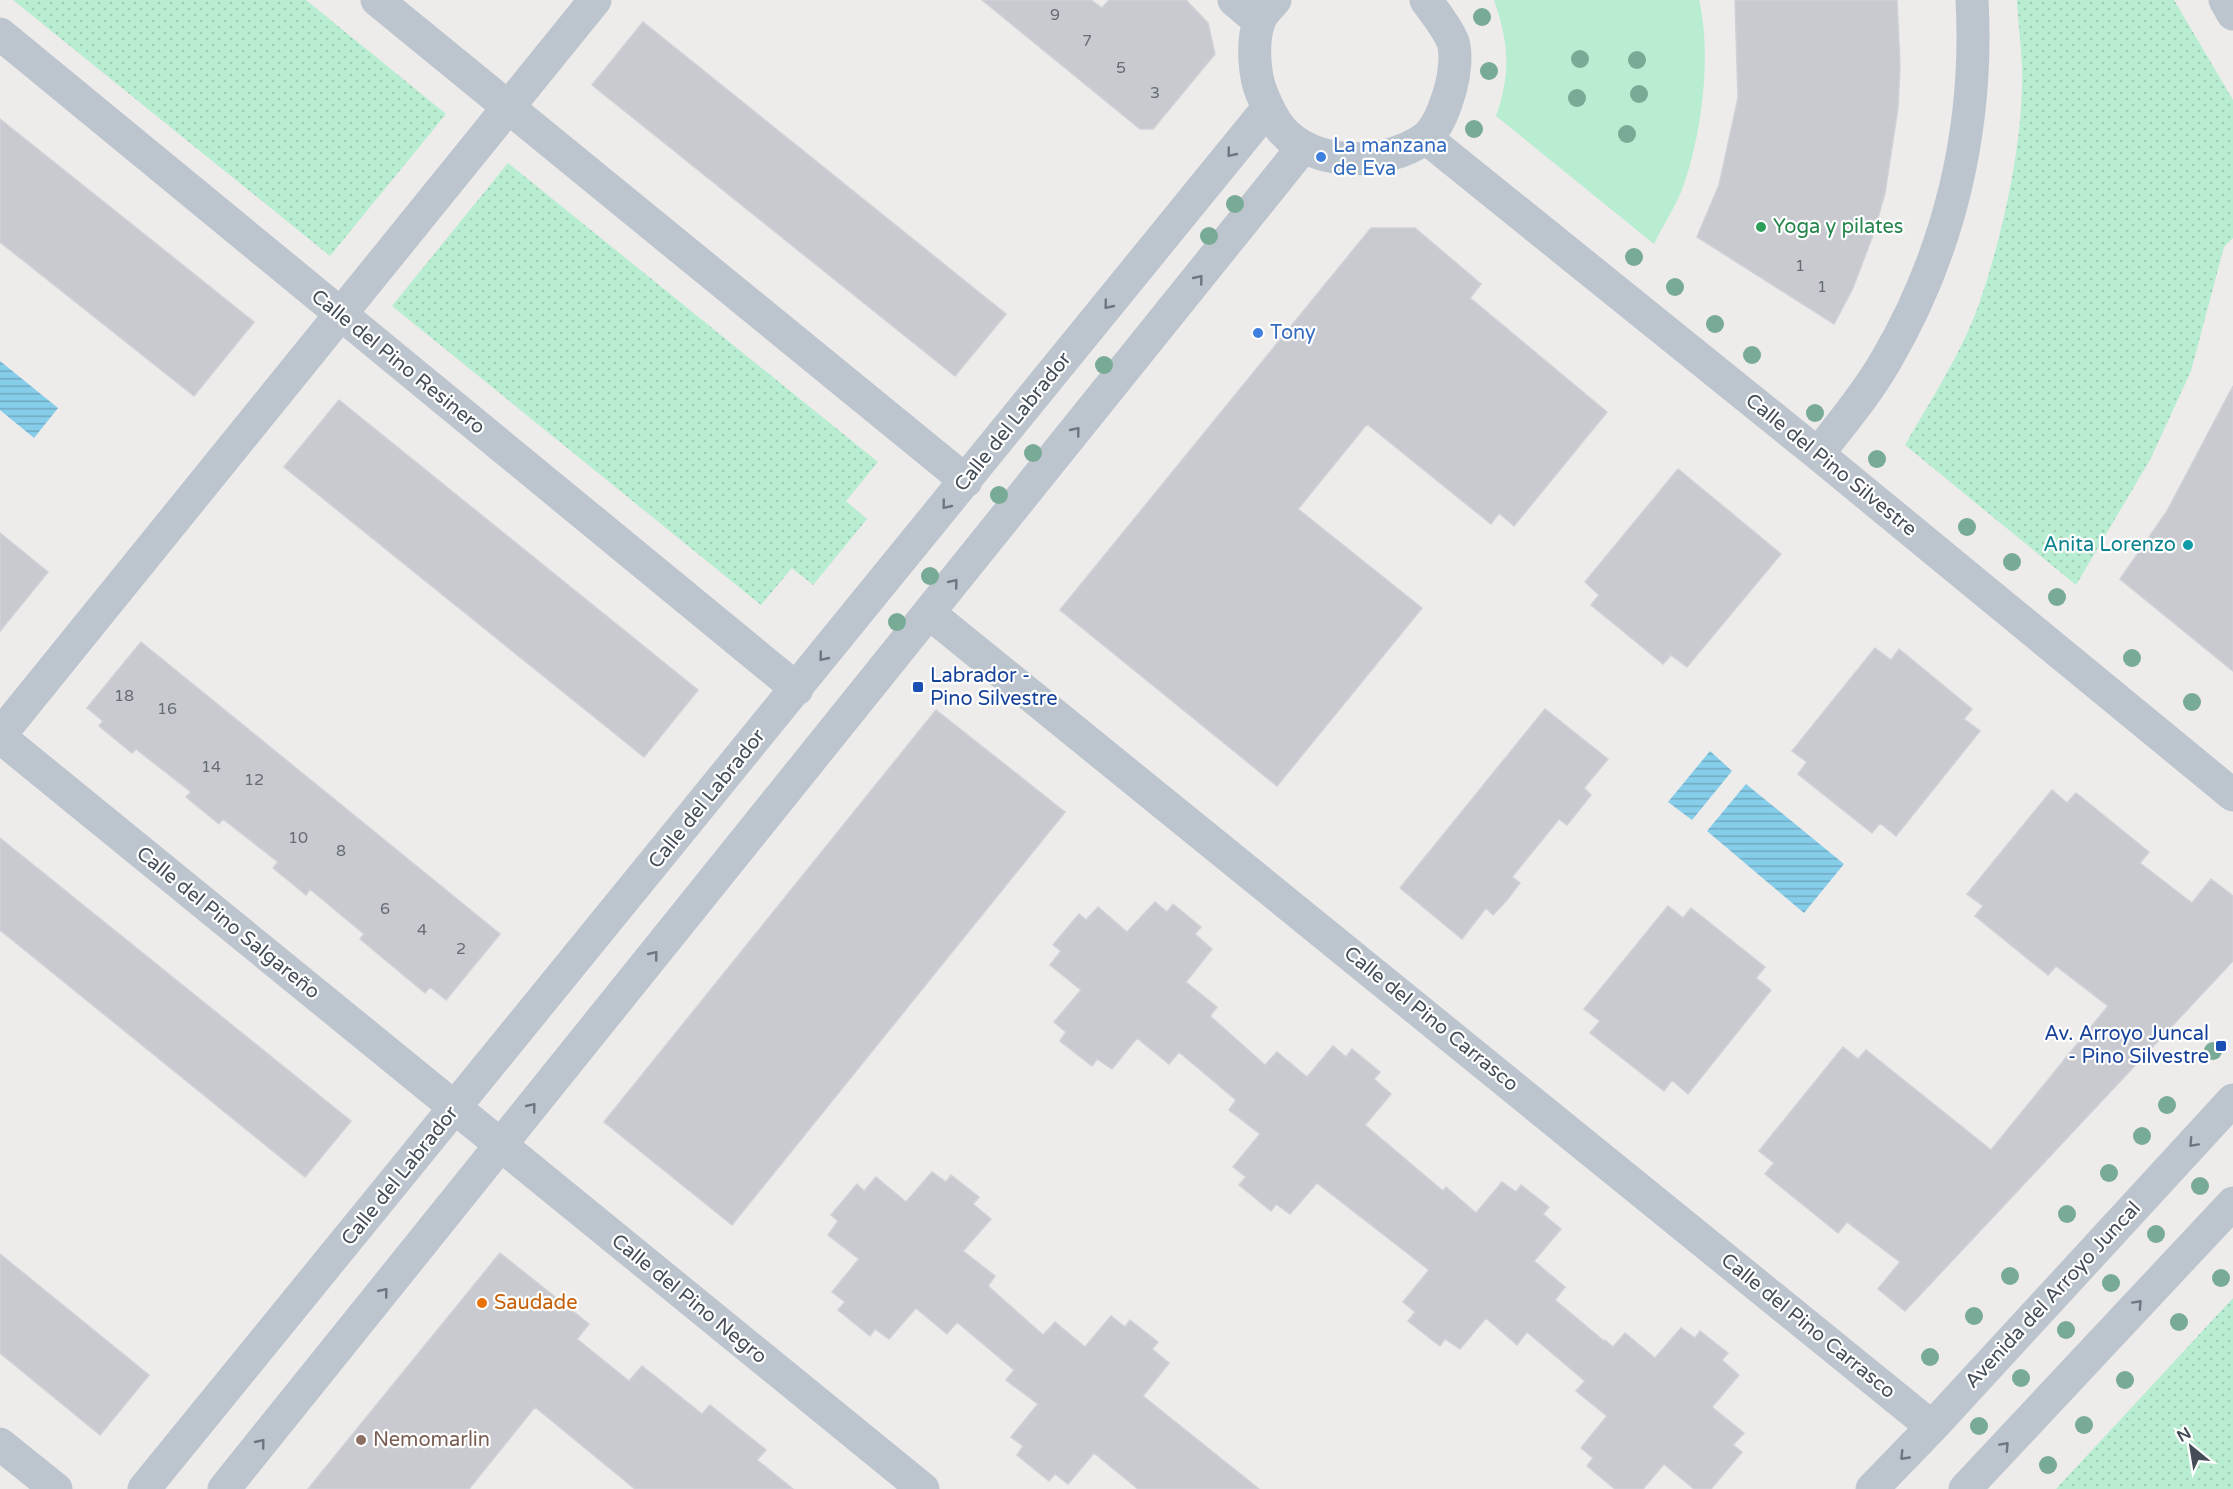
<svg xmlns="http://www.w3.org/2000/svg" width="2233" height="1489" font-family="'Varela Round',sans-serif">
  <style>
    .grass { fill: url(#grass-dots) }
    .park { fill: #b8edd1 }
    .water { fill: url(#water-rules) }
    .building { fill: #c8cad0; stroke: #cfd1d7; stroke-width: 1.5 }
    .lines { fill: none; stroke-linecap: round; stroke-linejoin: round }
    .minor { stroke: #bcc5ce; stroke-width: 33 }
    .tree { fill: #78ab95 }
    .oneway { stroke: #6e7781 }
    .shop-dot { fill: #3f7fe0; stroke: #fff; stroke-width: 2 }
    .leisure-dot { fill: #2e9e5b; stroke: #fff; stroke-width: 2 }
    .culture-dot { fill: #0f9aa8; stroke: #fff; stroke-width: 2 }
    .transit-dot { fill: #1a4fb4; stroke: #fff; stroke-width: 2 }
    .food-dot { fill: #e8710a; stroke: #fff; stroke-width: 2 }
    .education-dot { fill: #8d6e63; stroke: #fff; stroke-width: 2 }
    .labels { text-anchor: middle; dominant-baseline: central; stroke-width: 4.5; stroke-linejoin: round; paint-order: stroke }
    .number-label { font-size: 16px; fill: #656c76 }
    .shop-label { font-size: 20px; fill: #366cbe; stroke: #fff; text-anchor: start }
    .leisure-label { font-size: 20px; fill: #27864d; stroke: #fff; text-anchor: start }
    .street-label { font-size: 20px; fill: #444d58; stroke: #fff }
    .culture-label { font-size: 20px; fill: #0d838f; stroke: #fff; text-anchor: end }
    .transit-label { font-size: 20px; fill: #164399; stroke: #fff; text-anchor: start }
    .food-label { font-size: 20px; fill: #c56008; stroke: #fff; text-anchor: start }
    .education-label { font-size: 20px; fill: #785e54; stroke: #fff; text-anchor: start }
  </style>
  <defs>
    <pattern id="grass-dots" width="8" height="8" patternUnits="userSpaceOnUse" patternTransform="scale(1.5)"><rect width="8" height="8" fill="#b8edd1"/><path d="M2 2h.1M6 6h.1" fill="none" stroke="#9fcdb6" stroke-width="1.8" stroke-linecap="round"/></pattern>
    <pattern id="water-rules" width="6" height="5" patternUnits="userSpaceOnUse" patternTransform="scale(1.5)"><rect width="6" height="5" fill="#86cdea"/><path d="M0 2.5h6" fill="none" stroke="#6fa9c0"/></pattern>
  </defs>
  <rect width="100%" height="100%" fill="#eeebeb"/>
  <!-- grass -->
  <path class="grass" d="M13 0H306L446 114 330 256Z
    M2017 0H2174L2233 100V238L2224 247 2191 371 2151 458 2076 585 1905 445C1931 400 1961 354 1979 304 2001 241 2022 149 2022 82 2023 55 2018 27 2017 0Z
    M508 163 878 462 846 501 867 519 813 585 792 568 761 605 392 306Z
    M2233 1298V1489H2056Z"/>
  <!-- park -->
  <path class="park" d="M1494 0H1699C1712 53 1702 135 1683 187 1676 206 1663 225 1654 244L1496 116C1511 73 1509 43 1494 0Z"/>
  <!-- water -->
  <path class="water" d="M0 361 58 408 34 438 0 410Z
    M1710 751 1732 771 1692 820 1668 802Z
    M1746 784 1844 864 1804 913 1707 831Z"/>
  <!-- building -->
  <path class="building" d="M982 0H1091L1102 8 1109 0H1186L1208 23 1215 54 1153 129H1140Z
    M1735 0H1897L1900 66 1898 108 1885 193 1873 235 1853 288 1834 324 1697 237 1719 185 1738 98Z
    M643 22 1006 314 955 376 592 85Z
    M0 119 254 322 194 396 0 242Z
    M1371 228H1415L1481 284 1470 298 1607 412 1514 526 1499 513 1491 524 1367 424 1298 509 1422 608 1277 786 1060 610Z
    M2233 386V671L2120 579 2167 511Z
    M339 400 698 690 644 757 284 467Z
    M1678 469 1781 554 1687 667 1671 655 1663 664 1591 605 1599 595 1585 582Z
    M0 533 48 572 0 631Z
    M141 642 500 934 446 1000 430 987 425 993 360 939 364 934 310 889 306 895 273 868 278 862 223 819 219 824 186 797 191 792 136 749 132 753 99 726 103 721 87 708Z
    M1875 648 1891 660 1899 649 1972 709 1964 719 1980 731 1896 836 1880 823 1872 833 1798 774 1807 762 1792 751Z
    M1545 709 1608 759 1584 788 1591 795 1567 825 1559 819 1512 877 1520 883 1507 900 1493 915 1486 908 1462 939 1400 888Z
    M936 710 1065 812 732 1225 604 1122Z
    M2052 790 2067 803 2076 793 2149 852 2140 863 2192 903 2211 879 2233 896V961L1905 1311 1878 1289 1900 1262 1847 1222 1838 1233 1765 1174 1774 1163 1759 1151 1843 1047 1858 1059 1866 1050 1991 1150 2108 1006 2056 966 2048 975 1975 916 1983 906 1967 894Z
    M0 838 351 1121 305 1177 0 930Z
    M1155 902 1167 912 1173 904 1201 927 1195 934 1212 949 1186 982 1217 1007 1210 1016 1265 1065 1277 1052 1307 1077 1333 1046 1346 1057 1352 1049 1380 1072 1374 1079 1391 1094 1365 1125 1443 1191 1446 1187 1476 1213 1502 1182 1516 1192 1521 1185 1549 1207 1543 1214 1561 1229 1534 1261 1565 1287 1555 1300 1604 1341 1605 1340 1613 1347 1625 1333 1655 1358 1681 1328 1695 1338 1700 1331 1728 1353 1722 1360 1739 1375 1712 1407 1744 1433 1733 1445 1742 1452 1711 1489H1694L1664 1464 1643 1489H1615L1587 1466 1593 1458 1581 1448 1607 1416 1576 1391 1585 1381 1527 1332 1517 1345 1486 1318 1460 1349 1445 1339 1440 1346 1408 1321 1415 1312 1403 1302 1429 1270 1317 1183 1290 1214 1276 1204 1271 1211 1239 1185 1246 1177 1233 1167 1260 1134 1229 1110 1236 1100 1179 1052 1169 1064 1137 1038 1112 1069 1097 1059 1092 1066 1060 1041 1066 1032 1054 1022 1081 990 1050 965 1061 951 1053 945 1079 914 1086 920 1098 907 1127 932Z
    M1668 906 1683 918 1691 908 1765 967 1756 978 1771 990 1688 1094 1672 1080 1664 1091 1590 1033 1600 1021 1584 1009Z
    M932 1172 946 1182 951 1175 979 1197 973 1204 991 1219 963 1251 995 1276 988 1286 1043 1335 1055 1322 1085 1347 1111 1316 1125 1327 1130 1320 1158 1342 1152 1349 1169 1363 1143 1396 1259 1489H1138L1094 1453 1068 1484 1055 1474 1049 1481 1017 1455 1023 1446 1011 1437 1038 1404 1006 1380 1014 1370 957 1322 947 1334 916 1308 889 1339 875 1329 870 1336 838 1310 845 1302 832 1292 859 1259 828 1235 838 1221 831 1215 857 1184 864 1191 876 1177 906 1202Z
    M500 1253 589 1324 577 1339 629 1381 642 1366 702 1414 710 1405 766 1450 757 1460 793 1489H635L535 1407 469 1489H308Z
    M0 1254 149 1375 100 1435 0 1353Z"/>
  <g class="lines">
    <!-- minor -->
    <path class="minor" d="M377 0 966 481
      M1234 0 1259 21
      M1275 0C1270 6 1261 14 1259 22 1252 41 1254 76 1262 94 1267 106 1273 119 1281 129 1314 168 1386 166 1424 139 1439 128 1446 105 1451 87 1454 76 1457 54 1453 42 1447 27 1435 13 1426 0
      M2225 0 2233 14
      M0 34 797 689
      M1426 138 1818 454 2233 795
      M1818 454C1841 424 1866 395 1885 362 1950 252 1979 127 1972 0
      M929 613 1932 1427
      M0 735 595 0
      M0 737 923 1489
      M0 1444 56 1489
      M144 1489 1268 108
      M224 1489 1303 147
      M1872 1489 1932 1427 2233 1100
      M1965 1489 2233 1203"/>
  </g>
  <!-- trees -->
  <g class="tree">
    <circle cx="1482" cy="17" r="9"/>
    <circle cx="1580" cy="59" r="9"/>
    <circle cx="1637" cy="60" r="9"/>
    <circle cx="1489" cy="71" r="9"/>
    <circle cx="1639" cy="94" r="9"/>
    <circle cx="1577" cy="98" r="9"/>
    <circle cx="1474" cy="129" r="9"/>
    <circle cx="1627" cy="134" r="9"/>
    <circle cx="1235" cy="204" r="9"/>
    <circle cx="1209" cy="236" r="9"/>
    <circle cx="1634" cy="257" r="9"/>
    <circle cx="1675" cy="287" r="9"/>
    <circle cx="1715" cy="324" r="9"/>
    <circle cx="1752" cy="355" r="9"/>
    <circle cx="1104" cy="365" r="9"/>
    <circle cx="1815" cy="413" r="9"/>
    <circle cx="1033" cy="453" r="9"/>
    <circle cx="1877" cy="459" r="9"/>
    <circle cx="999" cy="495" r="9"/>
    <circle cx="1967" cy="527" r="9"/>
    <circle cx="2012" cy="562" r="9"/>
    <circle cx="930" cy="576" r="9"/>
    <circle cx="2057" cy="597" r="9"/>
    <circle cx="897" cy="622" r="9"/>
    <circle cx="2132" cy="658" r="9"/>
    <circle cx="2192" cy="702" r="9"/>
    <circle cx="2213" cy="1051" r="9"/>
    <circle cx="2167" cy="1105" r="9"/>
    <circle cx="2142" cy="1136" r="9"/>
    <circle cx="2109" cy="1173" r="9"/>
    <circle cx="2200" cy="1186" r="9"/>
    <circle cx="2067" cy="1214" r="9"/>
    <circle cx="2156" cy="1234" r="9"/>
    <circle cx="2010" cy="1276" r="9"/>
    <circle cx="2221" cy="1278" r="9"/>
    <circle cx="2111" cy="1283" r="9"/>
    <circle cx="1974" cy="1316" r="9"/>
    <circle cx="2179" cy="1322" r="9"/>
    <circle cx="2066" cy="1330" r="9"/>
    <circle cx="1930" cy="1357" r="9"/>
    <circle cx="2021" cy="1378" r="9"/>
    <circle cx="2125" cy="1380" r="9"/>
    <circle cx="2084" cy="1425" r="9"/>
    <circle cx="1979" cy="1426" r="9"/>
    <circle cx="2048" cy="1465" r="9"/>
  </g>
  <!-- one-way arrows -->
  <defs><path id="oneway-chevron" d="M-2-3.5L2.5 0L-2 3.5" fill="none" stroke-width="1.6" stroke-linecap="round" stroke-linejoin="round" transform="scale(1.5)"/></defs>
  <g class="oneway">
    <use href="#oneway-chevron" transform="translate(1231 153) rotate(129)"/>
    <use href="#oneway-chevron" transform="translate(1199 279) rotate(-51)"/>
    <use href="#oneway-chevron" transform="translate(1108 305) rotate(129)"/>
    <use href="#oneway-chevron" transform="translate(1076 431) rotate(-51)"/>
    <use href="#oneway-chevron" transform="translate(946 505) rotate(129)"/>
    <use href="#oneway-chevron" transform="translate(954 583) rotate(-51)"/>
    <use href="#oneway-chevron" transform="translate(823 657) rotate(129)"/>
    <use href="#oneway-chevron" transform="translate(654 955) rotate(-51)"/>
    <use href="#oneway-chevron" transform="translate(532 1107) rotate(-51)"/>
    <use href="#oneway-chevron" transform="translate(2193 1143) rotate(133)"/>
    <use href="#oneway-chevron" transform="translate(384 1292) rotate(-51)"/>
    <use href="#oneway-chevron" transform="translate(2138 1304) rotate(-47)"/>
    <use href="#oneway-chevron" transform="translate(261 1443) rotate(-51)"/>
    <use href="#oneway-chevron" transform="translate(2005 1446) rotate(-47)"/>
    <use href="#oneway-chevron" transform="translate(1904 1456) rotate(134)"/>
  </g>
  <!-- markers -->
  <g class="shop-dot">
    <circle cx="1321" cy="157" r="6"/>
    <circle cx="1258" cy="333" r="6"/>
  </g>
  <circle class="leisure-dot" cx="1761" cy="227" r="6"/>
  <circle class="culture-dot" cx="2188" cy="545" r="6"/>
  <g class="transit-dot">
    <rect x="912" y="681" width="12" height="12" rx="3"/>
    <rect x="2215" y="1040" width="12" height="12" rx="3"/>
  </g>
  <circle class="food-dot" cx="482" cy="1303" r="6"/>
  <circle class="education-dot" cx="361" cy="1440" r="6"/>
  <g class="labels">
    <!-- number labels -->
    <g class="number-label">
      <text x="1055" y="15">9</text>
      <text x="1087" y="41">7</text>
      <text x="1121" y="68">5</text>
      <text x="1155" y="93">3</text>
      <text x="1800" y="266">1</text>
      <text x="1822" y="287">1</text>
      <text x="124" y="696">18</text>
      <text x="167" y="709">16</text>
      <text x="211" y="767">14</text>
      <text x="254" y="780">12</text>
      <text x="298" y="838">10</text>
      <text x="341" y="851">8</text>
      <text x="385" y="909">6</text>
      <text x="422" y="930">4</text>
      <text x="461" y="949">2</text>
    </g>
    <!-- shop labels -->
    <g class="shop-label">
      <text x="1333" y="146">La manzana<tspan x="1333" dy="23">de Eva</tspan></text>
      <text x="1270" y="333">Tony</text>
    </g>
    <!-- leisure labels -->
    <g class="leisure-label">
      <text x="1773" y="227">Yoga y pilates</text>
    </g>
    <!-- street labels -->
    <g class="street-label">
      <text transform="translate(398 362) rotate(39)">Calle del Pino Resinero</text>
      <text transform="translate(1013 422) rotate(-51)">Calle del Labrador</text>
      <text transform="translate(1831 465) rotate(39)">Calle del Pino Silvestre</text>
      <text transform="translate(707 799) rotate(-51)">Calle del Labrador</text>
      <text transform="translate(228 923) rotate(39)">Calle del Pino Salgareño</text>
      <text transform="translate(1431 1019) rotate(39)">Calle del Pino Carrasco</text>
      <text transform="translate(400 1176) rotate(-51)">Calle del Labrador</text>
      <text transform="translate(2053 1295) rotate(-47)">Avenida del Arroyo Juncal</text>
      <text transform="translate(689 1299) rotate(39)">Calle del Pino Negro</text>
      <text transform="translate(1808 1326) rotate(39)">Calle del Pino Carrasco</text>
    </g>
    <!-- culture labels -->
    <g class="culture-label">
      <text x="2176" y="545">Anita Lorenzo</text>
    </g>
    <!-- transit labels -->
    <g class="transit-label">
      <text x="930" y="676">Labrador -<tspan x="930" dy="23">Pino Silvestre</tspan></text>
      <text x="2209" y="1034" text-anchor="end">Av. Arroyo Juncal<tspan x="2209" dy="23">- Pino Silvestre</tspan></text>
    </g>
    <!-- food labels -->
    <g class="food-label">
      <text x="494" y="1303">Saudade</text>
    </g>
    <!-- education labels -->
    <g class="education-label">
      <text x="373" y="1440">Nemomarlin</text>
    </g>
  </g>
  <!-- north arrow -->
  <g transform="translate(2191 1447) rotate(330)" stroke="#ffffff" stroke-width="4.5" paint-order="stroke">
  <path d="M0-4.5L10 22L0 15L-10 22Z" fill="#444d58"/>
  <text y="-9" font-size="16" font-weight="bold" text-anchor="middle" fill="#444d58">N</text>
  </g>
</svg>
